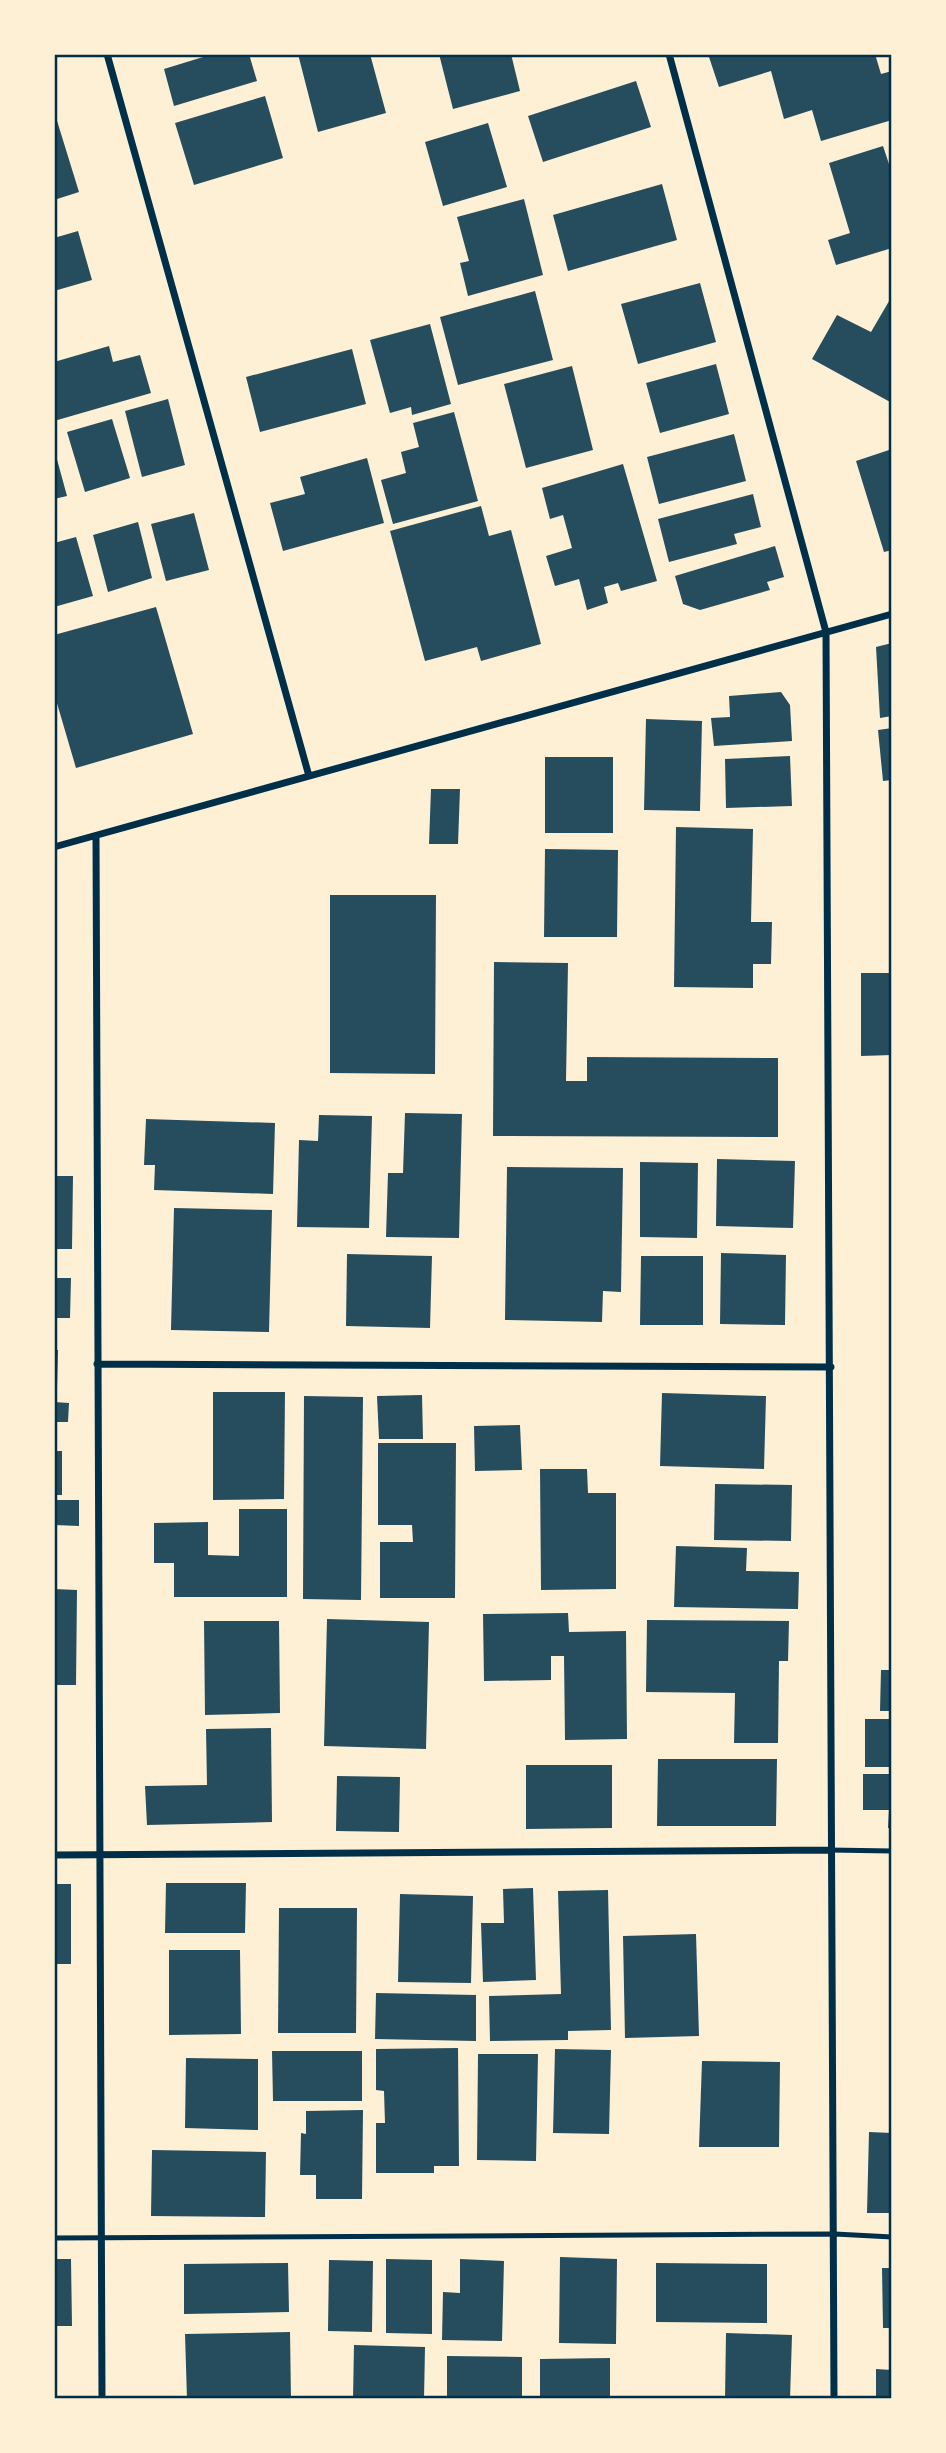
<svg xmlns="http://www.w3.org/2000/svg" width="946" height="2453" font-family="Mulish,sans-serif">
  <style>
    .building { fill: #264d5e }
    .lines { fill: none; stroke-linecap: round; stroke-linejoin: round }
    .service { stroke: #003049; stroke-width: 5 }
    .minor { stroke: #003049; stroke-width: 7 }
    .neatline { fill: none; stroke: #003049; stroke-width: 2.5 }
  </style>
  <rect width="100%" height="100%" fill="#fdf0d5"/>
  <!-- building -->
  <path class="building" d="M202 54H249L257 81 174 106 164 69 203 57Z
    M298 54H370L386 113 318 132Z
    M439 54H511L520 91 453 109Z
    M708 54H875L881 74 892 71V120L821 141 812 110 784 119 771 71 719 87Z
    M636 81 651 127 543 162 528 116Z
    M265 96 283 158 194 185 175 123Z
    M54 111 79 192 54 200Z
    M488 123 507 187 443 206 425 142Z
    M883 146 892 173V248L836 265 828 240 850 233 829 163Z
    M662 184 677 240 568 271 553 215Z
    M524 199 543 275 468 296 460 263 469 261 457 217Z
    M78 231 92 280 54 291V238Z
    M700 283 716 342 638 364 621 304Z
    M535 291 553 360 458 385 440 317Z
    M892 296V403L812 359 837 315 871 332Z
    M430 324 451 404 412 415 411 407 390 413 370 340Z
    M109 346 113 362 140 355 151 393 54 421V362Z
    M352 349 366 404 260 432 246 377Z
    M716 364 729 414 660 433 646 383Z
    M572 366 593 450 526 468 504 384Z
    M168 399 185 465 142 477 125 411Z
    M454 412 478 501 393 524 381 480 406 473 401 452 419 447 413 423Z
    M112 419 130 478 85 492 67 432Z
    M734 434 746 481 659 504 647 457Z
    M892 449V550L884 552 856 461Z
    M55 452 67 496 54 499V453Z
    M367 458 384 523 283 551 270 503 305 494 300 477Z
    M623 464 657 581 621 591 618 583 604 587 608 603 587 610 579 579 555 586 546 556 572 548 563 515 550 519 542 488Z
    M753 494 761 527 734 534 737 544 669 562 658 519Z
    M481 506 489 536 511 530 541 644 481 661 477 647 425 661 390 531Z
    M194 513 209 570 166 581 151 524Z
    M138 522 152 578 108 592 93 535Z
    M76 537 93 596 54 607V543Z
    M775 546 784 577 767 582 770 590 700 610 683 604 675 576Z
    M156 607 193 734 76 768 54 693V635Z
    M892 643V716L880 718 876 647Z
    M781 692 790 705 792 741 714 746 711 718 730 717 729 696Z
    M646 719 702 721 700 811 644 810Z
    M892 728V780L883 781 878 730Z
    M790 756 792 806 726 808 725 759Z
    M545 757H613V833H545Z
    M431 789H460L458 844H429Z
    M676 827 753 829 751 922H772L771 964H753V988L674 987Z
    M545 849 618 850 617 937H544Z
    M330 895H436L435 1074 330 1073Z
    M494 962 568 963 566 1081H587V1057L778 1058V1137L493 1136Z
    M861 973H892V1055L861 1056Z
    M405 1113 462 1114 459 1238 386 1237 388 1173H403Z
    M319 1115 372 1116 369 1228 297 1227 299 1140 318 1141Z
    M146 1119 275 1123 273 1194 154 1190 155 1165H144Z
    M717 1159 795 1161 793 1228 716 1226Z
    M640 1162 698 1163 697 1238 640 1237Z
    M507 1167 623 1168 621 1292 603 1291 602 1322 505 1320Z
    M54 1176H73L72 1249H54Z
    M174 1208 272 1210 269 1332 171 1330Z
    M721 1253 786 1255 785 1325 720 1324Z
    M347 1254 432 1256 430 1328 346 1326Z
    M641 1256H703V1325H640Z
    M54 1278H71L70 1318H54Z
    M54 1350H58L57 1389H54Z
    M213 1392H285L284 1499 213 1500Z
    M662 1393 766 1396 764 1469 660 1466Z
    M422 1395 423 1439H379L377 1396Z
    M304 1396 363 1397 361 1600 303 1599Z
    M54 1402 69 1403 68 1422H54Z
    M520 1425 522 1470 475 1471 474 1426Z
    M378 1443H456L455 1598H380V1542H413L412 1525H378Z
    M54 1451H62V1495H54Z
    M540 1469H587L588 1493H616V1589L541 1590Z
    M715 1484 792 1485 791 1541 714 1540Z
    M54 1500H79V1526L54 1525Z
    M239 1509H287V1597H174V1563H154V1523L208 1522V1555L239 1556Z
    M676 1546 747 1548 746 1571 799 1572 798 1609 674 1607Z
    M54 1589 77 1590 76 1685H54Z
    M568 1613 569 1632 626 1631 627 1739 565 1740 564 1656H551V1680L484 1681 483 1614Z
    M327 1619 429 1622 426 1749 324 1746Z
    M647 1620 789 1621 788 1661H779L778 1743H734L735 1693 646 1692Z
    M204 1621H279L280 1713 205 1715Z
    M881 1670H892V1711H880Z
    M865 1719H892V1767H865Z
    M271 1728 272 1822 147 1825 145 1786 207 1785 206 1729Z
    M658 1759H777L776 1826H657Z
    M526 1765H612V1828L526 1829Z
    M863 1774H892V1828H888L889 1810H863Z
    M337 1776 400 1777 399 1832 336 1831Z
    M166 1883H246L245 1933H165Z
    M54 1884H71V1964H54Z
    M533 1888 536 1980 483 1982 481 1923H504L503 1889Z
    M608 1890 611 2030 568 2031V2040L490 2041 489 1996 561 1994 558 1891Z
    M400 1894 473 1896 471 1983 398 1982Z
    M279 1908H357L356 2033H278Z
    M696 1934 699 2036 625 2038 623 1936Z
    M169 1950H240L241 2034 169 2035Z
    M376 1993 476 1995V2041L375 2039Z
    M458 2048 459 2166H434V2173H376V2123H385L384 2091 376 2090V2049Z
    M555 2049 611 2050 609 2134 553 2133Z
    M272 2051H362V2101H273Z
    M478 2054H538L536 2161 477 2160Z
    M186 2058 258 2059V2130L185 2128Z
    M54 2059H57V2198H54Z
    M702 2061 780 2062 779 2147H699Z
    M363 2110 362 2199H316V2175H300L301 2133 306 2134V2111Z
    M869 2132 892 2133V2213H867Z
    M152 2150 266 2152 265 2217 151 2216Z
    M560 2257 617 2259 616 2344 559 2343Z
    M54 2259H71L72 2326H54Z
    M386 2259 432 2260V2334L386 2333Z
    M460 2259 504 2261 502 2341 442 2340 443 2292 460 2293Z
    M329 2260 373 2261 372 2332 328 2331Z
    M288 2263 289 2312 184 2314V2264Z
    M656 2263 767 2264V2323L656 2322Z
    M882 2268H892V2328H883Z
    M290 2332 291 2399H187L185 2334Z
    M726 2333 792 2335 790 2399H725Z
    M354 2345 425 2347 424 2399H353Z
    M447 2356 522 2357V2399H447Z
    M610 2358V2399H540V2359Z
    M876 2369 892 2370V2399H876Z"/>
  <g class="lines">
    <!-- service -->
    <path class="service" d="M829 1850 892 1851
      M54 2238 835 2234 892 2237"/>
    <!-- minor -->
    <path class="minor" d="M107 54 309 776
      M669 54 826 632 834 2399
      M96 836 102 2399
      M54 847 892 614
      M97 1364 831 1367
      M54 1855 829 1850"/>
  </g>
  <!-- border -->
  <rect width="946" height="2453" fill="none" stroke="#fdf0d5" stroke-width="112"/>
  <rect x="56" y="56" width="834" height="2341" class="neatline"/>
</svg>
